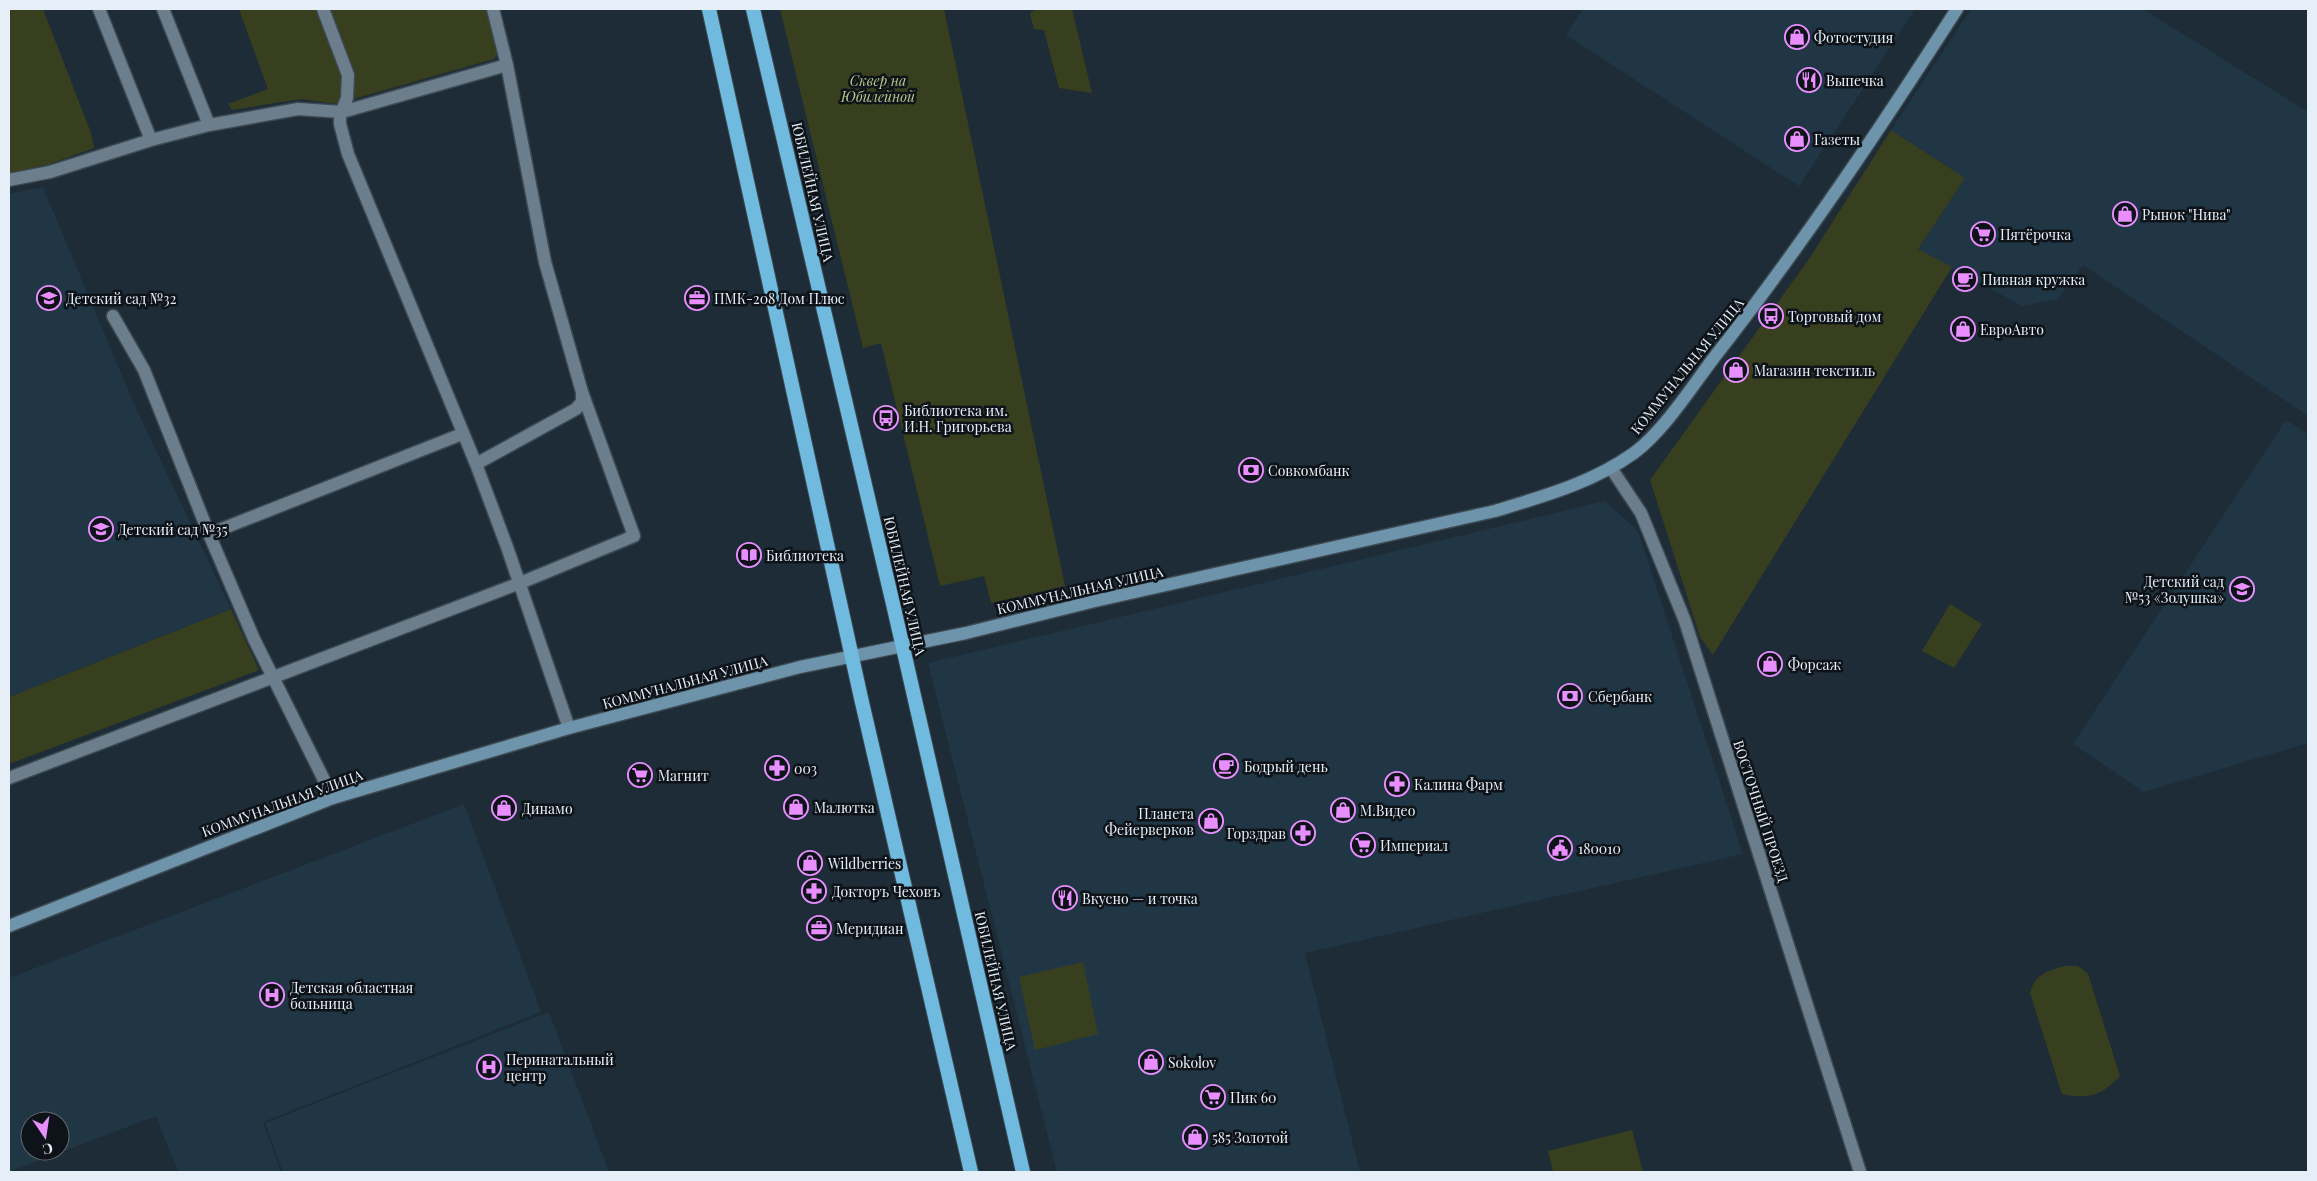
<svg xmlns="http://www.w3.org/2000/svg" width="2317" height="1181" font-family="'Playfair Display',serif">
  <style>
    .built { fill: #213645; fill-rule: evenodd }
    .green { fill: #383f1e }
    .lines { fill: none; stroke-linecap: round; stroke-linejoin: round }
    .minor-casing { stroke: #3c4952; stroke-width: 15 }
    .secondary-casing { stroke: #3c4952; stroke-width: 15 }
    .trunk-casing { stroke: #3c4952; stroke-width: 16 }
    .minor { stroke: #6c7e8b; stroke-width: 12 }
    .secondary { stroke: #6e94ab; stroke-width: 12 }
    .trunk { stroke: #70bae0; stroke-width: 14 }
    .labels { text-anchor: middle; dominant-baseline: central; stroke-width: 5; stroke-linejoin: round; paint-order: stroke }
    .poi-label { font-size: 14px; fill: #e6eff7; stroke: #0d1318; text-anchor: start }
    .park-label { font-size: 14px; font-style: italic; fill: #b9c98a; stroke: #0d1318 }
    .street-label { font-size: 14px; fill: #e6eff7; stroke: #0d1318 }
  </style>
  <rect width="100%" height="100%" fill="#1d2c37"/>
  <!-- built -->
  <path class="built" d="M1583 9H1915L1799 186 1566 35Z
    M1971 9H2143L2308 112V416L2083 265 2058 299 2022 306 1918 249 1965 178 1891 130Z
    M43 187 133 402 231 609 9 697V194Z
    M2286 420 2308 434V743L2144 792 2073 744Z
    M1605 501 1638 531 1743 854 1305 953 1360 1172H1057L928 663Z
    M464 804 541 1012 263 1122 281 1172H178L156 1116 9 1172V978ZM30 1121H60V1151H30Z
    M549 1012 609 1172H283L265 1123Z"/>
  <!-- green -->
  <path class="green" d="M9 9H43L91 133 94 148 47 165 9 173Z
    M239 9H493L503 47 494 59 336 104 301 99 232 110 228 104 268 89Z
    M780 9H944L1065 586 991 603 984 576 940 586 881 343 863 348Z
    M1035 9H1072L1092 93 1059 88 1044 30 1034 29 1030 14Z
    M1891 130 1965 178 1918 249 1952 267 1713 655 1700 637 1650 480 1809 259Z
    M1950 604 1982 624 1954 668 1922 651Z
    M231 609 259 670 9 764V697Z
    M1083 962 1098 1034 1035 1050 1019 977Z
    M2065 966H2078L2088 974 2120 1076C2103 1095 2087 1100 2062 1094L2030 993C2035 974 2047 971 2065 966Z
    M1632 1130 1643 1172H1553L1548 1151Z"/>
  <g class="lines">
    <defs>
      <path id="minor" d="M99 9 151 140
        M163 9 209 125
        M323 9 348 75 347 98 340 116V124L348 154 476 464
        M493 9 507 65 545 262 582 392V402L576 409 476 464 507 547 569 728
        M9 180 50 172 151 140 209 125 298 109 342 112 507 65
        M113 316 144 370 209 534 254 639 333 798
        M1611 468 1641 513 1685 621 1860 1172
        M209 534 462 434
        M9 778 520 583 634 536 582 392"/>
      <path id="secondary" d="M9 926 333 798 569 728 800 667 966 633 1095 601 1495 511C1544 496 1592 483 1634 453 1664 431 1693 385 1716 355 1803 244 1881 127 1957 9"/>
      <path id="trunk" d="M709 9 861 698 971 1172
        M753 9 893 604 1023 1172"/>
    </defs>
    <!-- minor casing -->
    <use href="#minor" class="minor-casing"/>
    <!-- secondary casing -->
    <use href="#secondary" class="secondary-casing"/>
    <!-- trunk casing -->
    <use href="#trunk" class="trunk-casing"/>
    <!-- minor -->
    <use href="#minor" class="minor"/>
    <!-- secondary -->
    <use href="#secondary" class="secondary"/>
    <!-- trunk -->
    <use href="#trunk" class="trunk"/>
  </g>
  <!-- icons -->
  <defs>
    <symbol id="shop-ring" viewBox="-11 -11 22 22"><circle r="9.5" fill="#0d1318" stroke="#e98eff" stroke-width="1.5"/><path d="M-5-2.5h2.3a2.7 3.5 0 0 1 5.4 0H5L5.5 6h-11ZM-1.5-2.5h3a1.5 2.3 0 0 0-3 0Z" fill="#e98eff"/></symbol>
    <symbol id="restaurant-ring" viewBox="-11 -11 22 22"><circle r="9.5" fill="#0d1318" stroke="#e98eff" stroke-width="1.5"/><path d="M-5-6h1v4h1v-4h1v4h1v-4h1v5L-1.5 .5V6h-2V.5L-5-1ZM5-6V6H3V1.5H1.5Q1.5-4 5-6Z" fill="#e98eff"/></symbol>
    <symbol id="supermarket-ring" viewBox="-11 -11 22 22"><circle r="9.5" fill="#0d1318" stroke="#e98eff" stroke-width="1.5"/><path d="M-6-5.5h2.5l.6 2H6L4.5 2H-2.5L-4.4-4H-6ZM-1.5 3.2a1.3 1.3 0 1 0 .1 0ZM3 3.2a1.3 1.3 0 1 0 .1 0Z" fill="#e98eff"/></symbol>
    <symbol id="cafe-ring" viewBox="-11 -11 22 22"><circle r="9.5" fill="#0d1318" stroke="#e98eff" stroke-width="1.5"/><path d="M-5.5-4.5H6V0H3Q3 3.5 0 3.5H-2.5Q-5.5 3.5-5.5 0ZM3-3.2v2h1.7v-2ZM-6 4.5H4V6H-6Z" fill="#e98eff"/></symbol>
    <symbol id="school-ring" viewBox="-11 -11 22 22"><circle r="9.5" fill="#0d1318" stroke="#e98eff" stroke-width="1.5"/><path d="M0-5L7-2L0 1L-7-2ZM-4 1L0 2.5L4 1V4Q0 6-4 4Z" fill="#e98eff"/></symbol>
    <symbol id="office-ring" viewBox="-11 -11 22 22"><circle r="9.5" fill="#0d1318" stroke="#e98eff" stroke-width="1.5"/><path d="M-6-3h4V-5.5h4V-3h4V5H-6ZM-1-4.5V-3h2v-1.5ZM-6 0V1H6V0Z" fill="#e98eff"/></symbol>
    <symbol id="bus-ring" viewBox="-11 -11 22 22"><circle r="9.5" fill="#0d1318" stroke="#e98eff" stroke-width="1.5"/><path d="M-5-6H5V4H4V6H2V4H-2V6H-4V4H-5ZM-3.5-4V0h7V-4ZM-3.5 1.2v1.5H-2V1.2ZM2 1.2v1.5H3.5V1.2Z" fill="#e98eff"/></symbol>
    <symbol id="bank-ring" viewBox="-11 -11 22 22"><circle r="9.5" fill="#0d1318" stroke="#e98eff" stroke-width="1.5"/><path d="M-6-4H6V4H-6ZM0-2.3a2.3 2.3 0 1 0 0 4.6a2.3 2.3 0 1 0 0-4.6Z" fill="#e98eff"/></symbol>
    <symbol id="library-ring" viewBox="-11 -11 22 22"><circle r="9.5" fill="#0d1318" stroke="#e98eff" stroke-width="1.5"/><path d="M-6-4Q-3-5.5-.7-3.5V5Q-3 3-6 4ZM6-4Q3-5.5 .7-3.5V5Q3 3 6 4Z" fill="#e98eff"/></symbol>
    <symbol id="pharmacy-ring" viewBox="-11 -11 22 22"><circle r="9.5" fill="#0d1318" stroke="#e98eff" stroke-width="1.5"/><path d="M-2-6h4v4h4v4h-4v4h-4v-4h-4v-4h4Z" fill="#e98eff"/></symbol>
    <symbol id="civic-ring" viewBox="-11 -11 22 22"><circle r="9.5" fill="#0d1318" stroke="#e98eff" stroke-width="1.5"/><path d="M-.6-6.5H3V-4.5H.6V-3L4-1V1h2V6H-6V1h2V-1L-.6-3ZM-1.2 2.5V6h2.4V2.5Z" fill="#e98eff"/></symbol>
    <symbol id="hospital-ring" viewBox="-11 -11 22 22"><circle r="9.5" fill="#0d1318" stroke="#e98eff" stroke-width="1.5"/><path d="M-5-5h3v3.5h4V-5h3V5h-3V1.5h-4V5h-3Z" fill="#e98eff"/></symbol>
  </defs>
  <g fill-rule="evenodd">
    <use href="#shop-ring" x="1783" y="23" width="28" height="28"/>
    <use href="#restaurant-ring" x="1795" y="66" width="28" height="28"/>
    <use href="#shop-ring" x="1783" y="125" width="28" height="28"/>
    <use href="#shop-ring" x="2111" y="200" width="28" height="28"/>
    <use href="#supermarket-ring" x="1969" y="220" width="28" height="28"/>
    <use href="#cafe-ring" x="1951" y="265" width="28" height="28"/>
    <use href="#school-ring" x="35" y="284" width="28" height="28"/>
    <use href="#office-ring" x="683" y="284" width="28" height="28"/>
    <use href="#bus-ring" x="1757" y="302" width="28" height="28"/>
    <use href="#shop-ring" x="1949" y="315" width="28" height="28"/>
    <use href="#shop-ring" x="1722" y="356" width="28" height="28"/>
    <use href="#bus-ring" x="872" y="404" width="28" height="28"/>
    <use href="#bank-ring" x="1237" y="456" width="28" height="28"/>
    <use href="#school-ring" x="87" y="515" width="28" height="28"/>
    <use href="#library-ring" x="735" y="541" width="28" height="28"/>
    <use href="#school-ring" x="2228" y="575" width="28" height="28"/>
    <use href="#shop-ring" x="1756" y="650" width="28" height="28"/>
    <use href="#bank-ring" x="1556" y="682" width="28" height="28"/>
    <use href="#cafe-ring" x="1212" y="752" width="28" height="28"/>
    <use href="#pharmacy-ring" x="763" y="754" width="28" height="28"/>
    <use href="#supermarket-ring" x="626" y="761" width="28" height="28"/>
    <use href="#pharmacy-ring" x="1383" y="770" width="28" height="28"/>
    <use href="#shop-ring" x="782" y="793" width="28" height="28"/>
    <use href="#shop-ring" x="490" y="794" width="28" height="28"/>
    <use href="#shop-ring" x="1329" y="796" width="28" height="28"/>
    <use href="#shop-ring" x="1197" y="807" width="28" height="28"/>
    <use href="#pharmacy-ring" x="1289" y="819" width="28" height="28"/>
    <use href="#supermarket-ring" x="1349" y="831" width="28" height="28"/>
    <use href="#civic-ring" x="1546" y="834" width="28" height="28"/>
    <use href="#shop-ring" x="796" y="849" width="28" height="28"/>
    <use href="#pharmacy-ring" x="800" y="877" width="28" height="28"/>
    <use href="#restaurant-ring" x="1051" y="884" width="28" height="28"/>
    <use href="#office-ring" x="805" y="914" width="28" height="28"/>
    <use href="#hospital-ring" x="258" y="981" width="28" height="28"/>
    <use href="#shop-ring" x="1137" y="1048" width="28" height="28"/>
    <use href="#hospital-ring" x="475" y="1053" width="28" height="28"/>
    <use href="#supermarket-ring" x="1199" y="1083" width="28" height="28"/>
    <use href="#shop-ring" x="1181" y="1123" width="28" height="28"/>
  </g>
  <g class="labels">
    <!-- poi labels -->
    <g class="poi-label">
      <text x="1814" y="37">Фотостудия</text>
      <text x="1826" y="80">Выпечка</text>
      <text x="1814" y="139">Газеты</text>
      <text x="2142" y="214">Рынок "Нива"</text>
      <text x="2000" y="234">Пятёрочка</text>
      <text x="1982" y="279">Пивная кружка</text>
      <text x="66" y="298">Детский сад №32</text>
      <text x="714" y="298">ПМК-208 Дом Плюс</text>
      <text x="1788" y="316">Торговый дом</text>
      <text x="1980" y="329">ЕвроАвто</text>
      <text x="1754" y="370">Магазин текстиль</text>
      <text x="904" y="410">Библиотека им.<tspan x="904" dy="16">И.Н. Григорьева</tspan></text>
      <text x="1268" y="470">Совкомбанк</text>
      <text x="118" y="529">Детский сад №35</text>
      <text x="766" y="555">Библиотека</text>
      <text x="2224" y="581" text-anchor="end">Детский сад<tspan x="2224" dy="16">№53 «Золушка»</tspan></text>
      <text x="1788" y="664">Форсаж</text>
      <text x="1588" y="696">Сбербанк</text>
      <text x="1244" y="766">Бодрый день</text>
      <text x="794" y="768">003</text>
      <text x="658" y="775">Магнит</text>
      <text x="1414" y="784">Калина Фарм</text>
      <text x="814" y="807">Малютка</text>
      <text x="522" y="808">Динамо</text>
      <text x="1360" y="810">М.Видео</text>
      <text x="1194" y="813" text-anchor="end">Планета<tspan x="1194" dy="16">Фейерверков</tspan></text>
      <text x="1286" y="833" text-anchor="end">Горздрав</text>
      <text x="1380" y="845">Империал</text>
      <text x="1578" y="848">180010</text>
      <text x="828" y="863">Wildberries</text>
      <text x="832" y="891">Докторъ Чеховъ</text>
      <text x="1082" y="898">Вкусно — и точка</text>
      <text x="836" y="928">Меридиан</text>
      <text x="290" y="987">Детская областная<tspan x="290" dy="16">больница</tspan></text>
      <text x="506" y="1059">Перинатальный<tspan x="506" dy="16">центр</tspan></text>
      <text x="1168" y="1062">Sokolov</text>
      <text x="1230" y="1097">Пик 60</text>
      <text x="1212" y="1137">585 Золотой</text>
    </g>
    <!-- park labels -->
    <g class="park-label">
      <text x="878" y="80">Сквер на<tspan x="878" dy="16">Юбилейной</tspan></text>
    </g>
    <!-- street labels -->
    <g class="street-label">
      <text transform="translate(813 192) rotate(77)">ЮБИЛЕЙНАЯ УЛИЦА</text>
      <text transform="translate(1687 366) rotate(-51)">КОММУНАЛЬНАЯ УЛИЦА</text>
      <text transform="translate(905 586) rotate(77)">ЮБИЛЕЙНАЯ УЛИЦА</text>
      <text transform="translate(1080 590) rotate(-13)">КОММУНАЛЬНАЯ УЛИЦА</text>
      <text transform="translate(685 682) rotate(-15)">КОММУНАЛЬНАЯ УЛИЦА</text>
      <text transform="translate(282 803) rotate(-20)">КОММУНАЛЬНАЯ УЛИЦА</text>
      <text transform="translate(1761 811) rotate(72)">ВОСТОЧНЫЙ ПРОЕЗД</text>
      <text transform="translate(996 981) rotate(77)">ЮБИЛЕЙНАЯ УЛИЦА</text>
    </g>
  </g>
  <!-- border -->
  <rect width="2317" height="1181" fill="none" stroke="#e6eff7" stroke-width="20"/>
  <!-- north arrow -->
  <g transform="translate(45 1136) rotate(167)"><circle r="24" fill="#0d1318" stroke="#646b71"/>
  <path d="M0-4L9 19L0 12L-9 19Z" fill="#e98eff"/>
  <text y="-8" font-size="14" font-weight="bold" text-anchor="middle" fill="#e6eff7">С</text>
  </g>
</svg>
